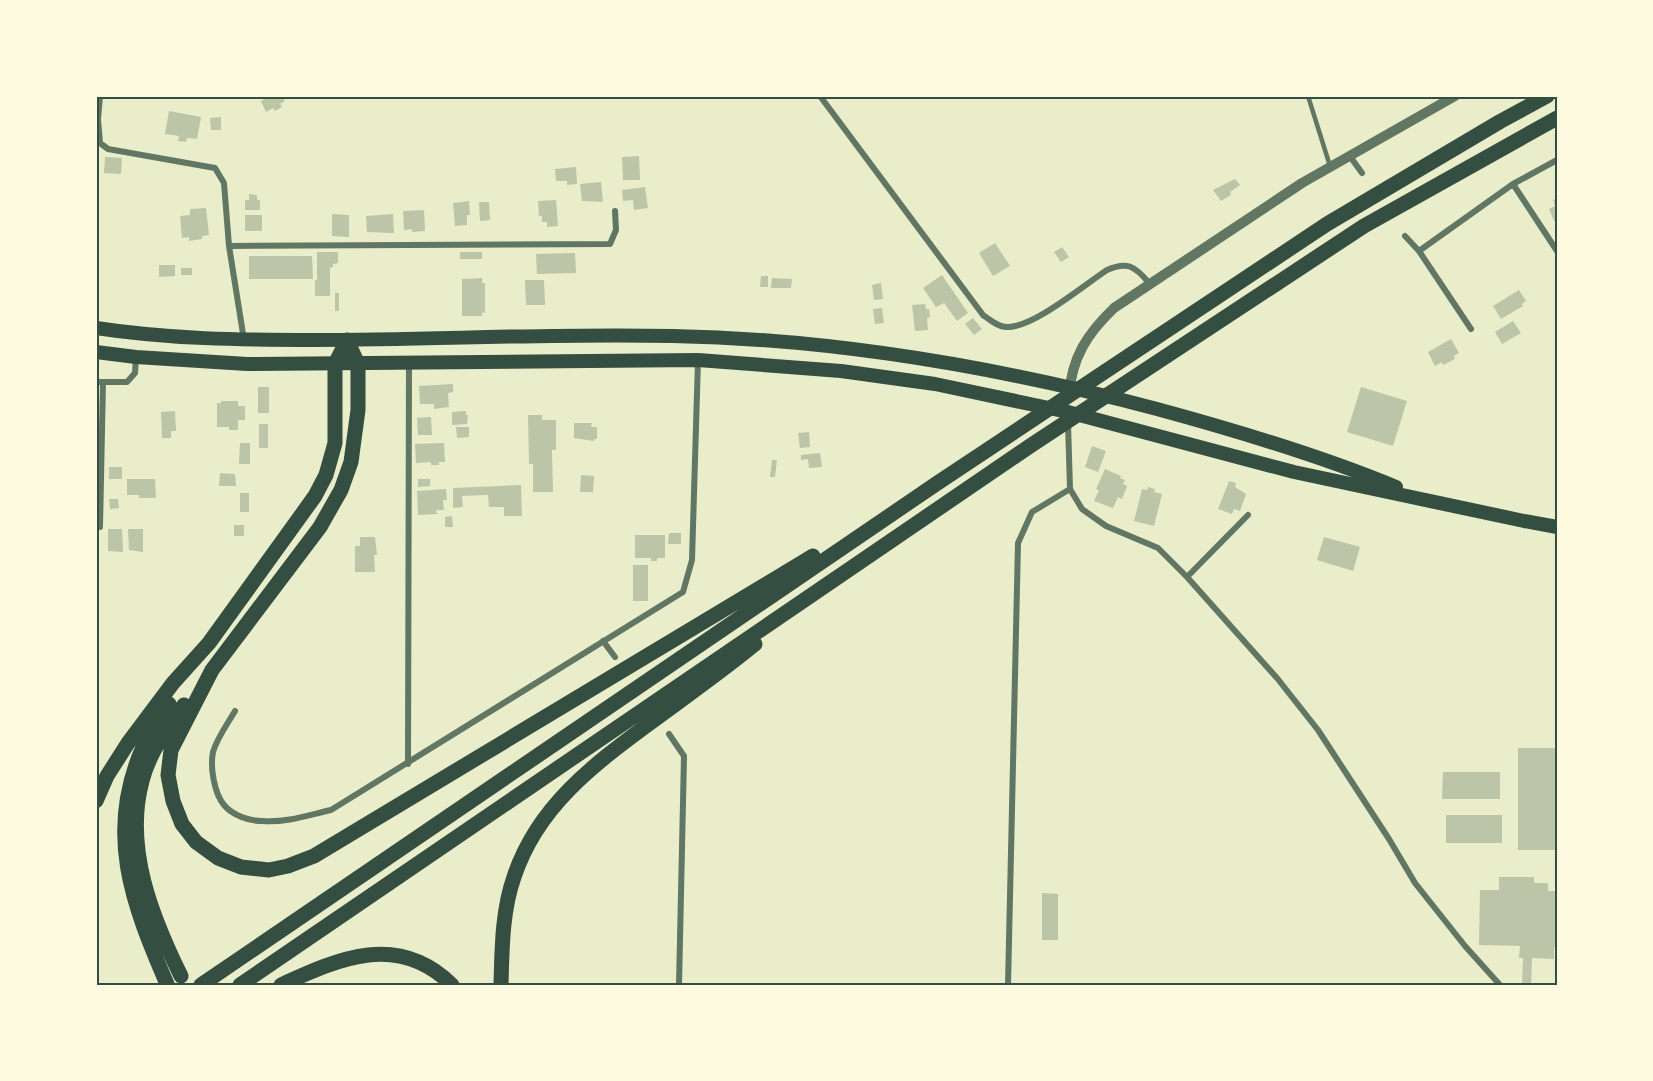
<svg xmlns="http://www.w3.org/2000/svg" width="1653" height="1081" font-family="Figtree,sans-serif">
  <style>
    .building { fill: #bcc5a7 }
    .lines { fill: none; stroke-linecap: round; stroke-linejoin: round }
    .service { stroke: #617663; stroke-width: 4.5 }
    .minor { stroke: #617663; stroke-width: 6 }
    .tertiary { stroke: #617663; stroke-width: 10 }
    .trunk { stroke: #344e41; stroke-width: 14 }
    .motorway { stroke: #344e41; stroke-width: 15 }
    .neatline { fill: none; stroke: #344e41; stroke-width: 2 }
  </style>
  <rect width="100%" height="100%" fill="#e9edc9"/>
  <!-- building -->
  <path class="building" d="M270 96H282L285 101 280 104 282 107 275 111 273 108 266 112 261 101Z
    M169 111 201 117 197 139 187 138 186 142 178 141 179 136 165 134Z
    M221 117V130H211L210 118Z
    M639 156 640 180H623L622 157Z
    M105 157 122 158 121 174 104 173Z
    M576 167 577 184 567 185V181H556L555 169Z
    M1235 179 1240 185 1230 192 1231 195 1221 201 1213 190Z
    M601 182 603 202 582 201 580 184Z
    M645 187 648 208 634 210 633 200 623 201 622 190Z
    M249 194 257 195V200H260V210H245V200H249Z
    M1557 198V220L1554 221 1549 209 1555 206 1553 200Z
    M556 200 558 226 547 227V222H542V216H539L538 201Z
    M469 201 470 215H467V225L455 226 453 203Z
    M479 202H489L490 220 480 221Z
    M206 208 209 235 202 236V239L189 241V237L182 238 180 216 190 215V209Z
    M424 210 425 231 412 232V229L404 230 403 211Z
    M332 214 349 215V237L332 236Z
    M393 214 394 233 367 232 366 216Z
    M245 215H262V231H245Z
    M995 243 1010 266 993 276 979 253Z
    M1062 247 1069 257 1061 262 1054 252Z
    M317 252H338V263L333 264V267L330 268V296H315V280H317Z
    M460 252H482V259H460Z
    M575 253 576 273 537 274 536 254Z
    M249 256H312L313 279H249Z
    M159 265H175V276L159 277Z
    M181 268H192V275H181Z
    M942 275 968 313 957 321 944 303 936 307 923 288Z
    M761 276H768V287H760Z
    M482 278V283H485V313L482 312V316H462V279Z
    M772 278 792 279 791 288H771Z
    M525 280H544L545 305H526Z
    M881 283 883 299 874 300 872 285Z
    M1519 290 1526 301 1522 304 1523 306 1501 319 1493 306Z
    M335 293H339V311H335Z
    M925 304 926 309H929L930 317 927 318 928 330 915 331 912 305Z
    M882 308 884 323 875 324 873 309Z
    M973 318 982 329 974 335 965 324Z
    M1513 321 1521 333 1502 344 1495 332Z
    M1451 339 1459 353 1454 356 1455 359 1443 365 1442 362 1435 366 1428 352Z
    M453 384V392L448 393 449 407 434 409V404H420L419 386Z
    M258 387H269V413H258Z
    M1361 387 1407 401 1393 446 1347 432Z
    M221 401H238V406H245V420H238V430H229V427H217V403H221Z
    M175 411 176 431H171V438H162L161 412Z
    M466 411V415H468L467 424 452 425V412Z
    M528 415H542V420H556V450H552L553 492H533V464H529Z
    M431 417 432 435H418L417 418Z
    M574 423H592L591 427H597V439H594V441L574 438Z
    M259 424H268V448H259Z
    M456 427H469V437L457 438Z
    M809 432 810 447 800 448 798 433Z
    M240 443H250V464H239Z
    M444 443 445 462H439V465H431V462L416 463 415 444Z
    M1092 446 1106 451 1098 472 1085 467Z
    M820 453 822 467 809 468 808 459 801 460V455Z
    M772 460H777L775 477H770Z
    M109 467H122V479H109Z
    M1105 469 1121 476 1120 478 1125 480 1123 484 1127 486 1122 499 1118 497 1113 508 1094 501 1099 490 1096 489Z
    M220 473 235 474 236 486H219Z
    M581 475 594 476 593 492H580Z
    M127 479H155L156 498H139V495H127Z
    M418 479H430V486L418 487Z
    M1229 481 1236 483 1235 487 1246 494 1240 511 1234 509 1232 514 1218 509Z
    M521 485 522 516H504V507H489L488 495 462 496 463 507 453 508V488Z
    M1148 487 1155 489 1154 492 1162 494 1154 526 1134 521 1142 489 1147 490Z
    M446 489 447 500H443L444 510H436L437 514 418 515 417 491Z
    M240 493H249V512H240Z
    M109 499H118L119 508 110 509Z
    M452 516 453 527H445V517Z
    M234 525H244V536H234Z
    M108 529H122L123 552 108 551Z
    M128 529H143V552L129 550Z
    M669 533H681V544H668Z
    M635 535H665V558H657V561H651V558H635Z
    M360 537H375L377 555H374L375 572H355V546H360Z
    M1324 537 1360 547 1353 571 1317 560Z
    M633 565H648V601H633Z
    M1518 748H1557V850H1518Z
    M1443 772H1500V799H1442Z
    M1446 815H1502V843H1446Z
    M1499 877H1534V883H1548V891H1557V947H1554V959L1532 958 1531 985H1522L1523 958H1519L1520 946 1479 945 1480 890H1499Z
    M1042 893 1058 894V940H1042Z"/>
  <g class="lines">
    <!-- service -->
    <path class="service" d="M1308 96 1330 166"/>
    <!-- minor -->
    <path class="minor" d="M100 96 98 119 100 143 108 149 215 168 224 183 229 246 244 340
      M820 96 983 315C990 320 998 327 1007 327 1033 328 1084 285 1107 270 1127 261 1135 266 1149 283
      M1349 155 1362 173
      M1513 184 1557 251
      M1405 236 1419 251 1471 329
      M229 246 610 244 616 230 615 211
      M1419 251 1513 184 1557 160
      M96 382H127L135 373 136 357
      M1068 423 1070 489 1082 509 1106 526 1158 548 1187 577 1277 678 1318 730 1389 839 1415 883 1465 946 1500 985
      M100 527 103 382
      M1187 577 1248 515
      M603 641 615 657
      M235 711C228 723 217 738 213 752 210 767 214 793 224 805 233 816 250 821 262 821 285 823 309 815 331 810L683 592 692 560 698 360
      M669 734 684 756 679 985
      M408 764 409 363
      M1008 985 1018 543 1032 512 1070 489"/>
    <!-- tertiary -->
    <path class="tertiary" d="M1069 395C1072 357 1087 334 1114 308L1302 183 1455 96"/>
    <!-- trunk -->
    <path class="trunk" d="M96 328C168 339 241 340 314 340 434 340 553 333 673 336 837 339 998 367 1157 409 1238 431 1319 455 1396 487
      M96 352 136 357 247 364 698 360 841 371 935 384 1068 412 1294 472 1524 521 1557 527"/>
    <!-- motorway -->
    <path class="motorway" d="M347 340 358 364V410L351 462 341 490 320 527 212 670 171 750 168 775 173 801 182 824 196 842 218 858 241 867 269 870 288 866 314 856 813 556
      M96 801 107 776 128 743 173 683 209 643 315 496 326 475 335 443V364L347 340
      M181 976C152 917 124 848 142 781 149 753 167 728 184 705
      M167 984C132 903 105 833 143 747 149 732 160 717 169 704
      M201 985 936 484 1327 224 1501 121 1547 96
      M240 985 1030 446 1364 226 1557 118
      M281 985C340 958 398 932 452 985
      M501 985C502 949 502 911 514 877 537 807 593 765 650 723 685 697 721 672 755 644"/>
  </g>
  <!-- border -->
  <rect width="1653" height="1081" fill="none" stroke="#fefae0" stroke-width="195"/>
  <rect x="98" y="98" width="1458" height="886" class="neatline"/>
</svg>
